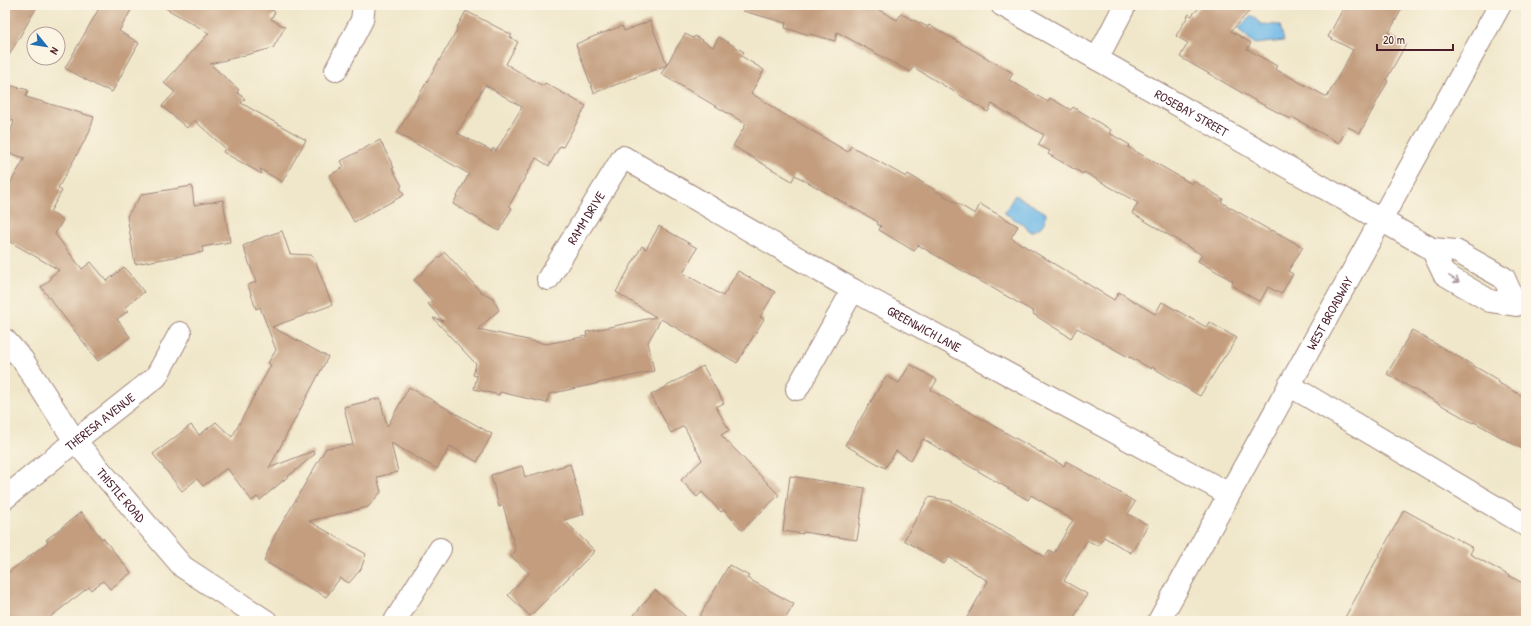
<svg xmlns="http://www.w3.org/2000/svg" width="1531" height="626" font-family="'Patrick Hand',sans-serif">
  <style>
    .water { fill: #6fb9e8; stroke: #5c6c8a }
    .building { fill: #c39d7e; fill-rule: evenodd }
    .lines { fill: none; stroke-linecap: round; stroke-linejoin: round }
    .minor-casing { stroke: #9d837a; stroke-width: 24 }
    .major-casing { stroke: #9d837a; stroke-width: 24 }
    .minor { stroke: #fff; stroke-width: 22 }
    .major { stroke: #fff; stroke-width: 22 }
    .oneway { stroke: #ae9aa0 }
    .labels { text-anchor: middle; dominant-baseline: central; stroke-width: 3.5; stroke-linejoin: round; paint-order: stroke }
    .street-label { font-size: 13px; fill: #4a1f2b; stroke: #fcf5e5 }
  </style>
  <rect width="100%" height="100%" fill="#fcf5e5"/>
  <filter id="ink" filterUnits="userSpaceOnUse"><feTurbulence type="fractalNoise" baseFrequency=".025" numOctaves="2"/><feDisplacementMap in="SourceGraphic" scale="8" xChannelSelector="R" yChannelSelector="G"/><feConvolveMatrix kernelMatrix="1 2 1 2 8 2 1 2 1" color-interpolation-filters="sRGB"/></filter>
  <filter id="wash" filterUnits="userSpaceOnUse"><feTurbulence type="fractalNoise" baseFrequency=".012" numOctaves="4" result="noise"/><feDisplacementMap in="SourceGraphic" scale="16" xChannelSelector="R" yChannelSelector="G"/><feGaussianBlur stdDeviation="0.9" result="paint"/><feColorMatrix in="noise" values="0 0 0 0 0 0 0 0 0 0 0 0 0 0 0 0 0 1.4 0 .05"/><feComposite in="paint" operator="in"/></filter>
  <g filter="url(#wash)">
    <rect width="100%" height="100%" fill="#f0e7ca"/>
    <!-- water -->
    <path class="water" d="M1251 15 1261 24 1280 25 1284 41 1255 44 1238 29Z
      M1015 195 1046 213 1045 223 1039 228 1030 232 1024 225 1004 213Z"/>
    <g id="blocks">
      <!-- building -->
      <path class="building" d="M5 5H38L5 62Z
        M101 5H134L119 31 139 43 112 92 103 88V89L65 68Z
        M160 5H263L275 12 271 19 285 27 273 48 210 64 239 90 237 92 245 99 241 103 306 140 282 182 260 169 262 174 223 152 225 148 194 120 187 128 162 106 175 92 164 83 209 33Z
        M744 5H870L897 20 901 14 928 27 929 25 1013 73 1009 80 1048 102 1050 98 1071 110 1073 107 1111 130 1109 133 1130 145 1128 147 1192 184 1194 181 1223 199 1221 202 1271 231 1272 230 1303 247 1288 271 1293 274 1281 294 1268 287 1260 302 1231 285 1233 281 1198 261 1202 255 1132 213 1138 203 1084 172 1083 174 1048 154 1050 151 1038 145 1044 135 992 104 988 112 913 67 910 72 837 32 835 41 810 34V35L785 28 786 23 743 11Z
        M1202 5H1255L1231 31 1251 43 1247 49 1277 66 1275 69 1327 97 1353 50 1328 37 1345 5H1404L1388 34 1406 44 1386 80 1388 81 1360 133 1348 127 1339 143 1292 117 1291 119 1256 101 1180 57 1188 43 1176 36 1189 14 1191 16Z
        M466 11 512 35 510 37 518 42 506 64 543 86 545 83 586 106 563 147 560 146 549 166 536 158 509 206 512 208 499 231 453 204 469 174 397 133 457 30 456 29ZM485 85 522 107 496 151 493 148 492 151 457 133Z
        M650 21 667 65 594 93 576 44 595 36 622 26 624 31Z
        M685 34 693 38 695 36 713 47 719 37 744 52 741 56 764 70 751 93 777 110 848 152 851 146 906 177 908 174 975 214 980 204 1018 226 1011 238 1114 300 1119 292 1155 314 1162 302 1206 327 1209 322 1237 338 1225 357H1224L1200 396 1152 367 1151 369 1130 357V358L1077 328 1071 338 1033 314 1034 312 918 245 914 251 879 230 881 226 877 224 878 222 795 175 792 181 733 146 746 124 661 74Z
        M5 84 28 90 26 97 94 117 89 133 58 188 62 191 50 212 63 220 55 234 82 269 91 262 107 281 124 267 144 292 125 307 128 311 117 319 130 337 98 361 41 287 51 279 50 277 59 270 5 239V192L25 158 5 152 14 121 5 118Z
        M380 140 394 168H392L402 186 400 187 404 195 354 222 329 176 344 167 341 161Z
        M192 186 194 205 223 200 230 242 202 247 203 252 135 264 127 216 142 194Z
        M659 226 697 248 683 273 723 296 738 271 775 292 760 317 764 319 737 363 661 319 648 342 654 371 549 394 547 403 500 392 499 395 474 389 477 376 473 375 476 364 433 318 443 321 428 304 432 301 414 280 445 252 481 292 493 298 499 310 478 329 546 344 587 336 586 332 656 317 616 292 642 246 646 249Z
        M282 231 290 254 311 255 315 260 332 305 272 327 328 357 269 468 313 451 315 454 260 500 257 497 252 501 227 468 203 486 197 479 182 491 153 454 191 425 199 435 216 422 232 437 271 365 268 363 276 350 260 307 256 309 248 285 256 282 243 246 263 237Z
        M1412 330 1498 380 1497 382 1526 398V451L1474 422 1473 423 1387 374Z
        M910 364 937 380 931 390 1064 466 1066 461 1135 502 1128 514 1148 525 1131 553 1104 537 1098 546 1087 540 1064 581 1087 594 1072 621H965L988 581 949 557 944 564 904 540 929 497 951 501 1045 557 1049 550 1054 553 1073 520 1031 495 1028 500 923 439 911 460 896 451 885 468 845 445 886 376 899 383Z
        M703 366 724 403 716 407 729 430 721 435 779 495 742 530 724 510 721 512 702 492 697 497 681 480 702 460 684 426 671 433 651 395Z
        M409 387 492 434 477 462 450 446 437 469 391 443 398 472 377 477 381 492 368 507 309 521 366 554 361 569 349 583 340 578 326 597 264 561 274 537 326 448 353 445 344 407 380 398 387 427Z
        M570 464 584 514 564 520 595 551 530 616 508 595 529 573 511 556 516 551 503 505 499 507 491 475 522 466 525 477Z
        M790 476 865 488 857 540 803 532V534L783 531Z
        M1404 510 1473 548 1470 554 1526 585V621H1343Z
        M81 512 102 539 103 538 131 573 110 589 103 581 91 590 89 587 45 621H5V575L48 542 46 540Z
        M729 565 749 576 747 578 794 604 784 621H697Z
        M655 590 691 621H629Z"/>
    </g>
  </g>
  <g filter="url(#ink)">
    <use href="#blocks" fill-opacity="0" stroke="#9d837a" stroke-width="1"/>
    <g class="lines">
      <defs>
        <g id="minor">
          <path id="s1" d="M1002 5 1432 249 1456 251 1504 278 1516 305 1490 301 1444 274 1432 249"/>
          <path d="M1097 59 1125 5"/>
          <path d="M336 70 362 20 364 5"/>
          <path id="s2" d="M548 279 623 157 853 290 1229 494"/>
          <path id="s3" d="M5 340 22 359 75 441 183 567 266 621"/>
          <path d="M1289 385 1526 525"/>
          <path d="M797 389 853 290"/>
          <path id="s4" d="M5 498 75 441 156 377 180 333"/>
          <path d="M395 621 440 549"/>
        </g>
        <g id="major">
          <path id="s5" d="M1159 621 1500 5"/>
        </g>
      </defs>
      <!-- minor casing -->
      <use href="#minor" class="minor-casing"/>
      <!-- major casing -->
      <use href="#major" class="major-casing"/>
      <!-- minor -->
      <use href="#minor" class="minor"/>
      <!-- major -->
      <use href="#major" class="major"/>
    </g>
    <!-- one-way arrows -->
    <defs><path id="oneway-shaft" d="M-6 0H5M1.5-3L5.5 0L1.5 3" fill="none" stroke-width="1.6" stroke-linecap="round" stroke-linejoin="round"/></defs>
    <use class="oneway" href="#oneway-shaft" transform="translate(1454 279) rotate(31)"/>
  </g>
  <g class="labels">
    <!-- street labels -->
    <g class="street-label">
      <text stroke="none"><textPath href="#s1" startOffset="218">ROSEBAY STREET</textPath></text>
      <text stroke="none"><textPath href="#s2" startOffset="72">RAMM DRIVE</textPath></text>
      <text stroke="none"><textPath href="#s5" startOffset="352">WEST BROADWAY</textPath></text>
      <text stroke="none"><textPath href="#s2" startOffset="490">GREENWICH LANE</textPath></text>
      <text stroke="none"><textPath href="#s4" startOffset="122">THERESA AVENUE</textPath></text>
      <text stroke="none"><textPath href="#s3" startOffset="194">THISTLE ROAD</textPath></text>
    </g>
  </g>
  <!-- margin -->
  <rect width="1531" height="626" fill="none" stroke="#fcf5e5" stroke-width="20"/>
  <!-- north arrow -->
  <g transform="translate(46 46) rotate(120)"><circle r="19" fill="#fcf5e5" stroke="#b59f9b"/>
  <path d="M0-3L7 15L0 10L-7 15Z" fill="#1f6fb2"/>
  <text y="-6" font-size="11" font-weight="bold" text-anchor="middle" fill="#4a1f2b">N</text>
  </g>
  <!-- scale -->
  <path d="M1377 44v6h76v-6" fill="none" stroke="#4a1f2b" stroke-width="2"/>
  <text x="1383" y="44" font-size="12" fill="#4a1f2b" stroke="#fcf5e5" stroke-width="3" paint-order="stroke">20 m</text>
</svg>
